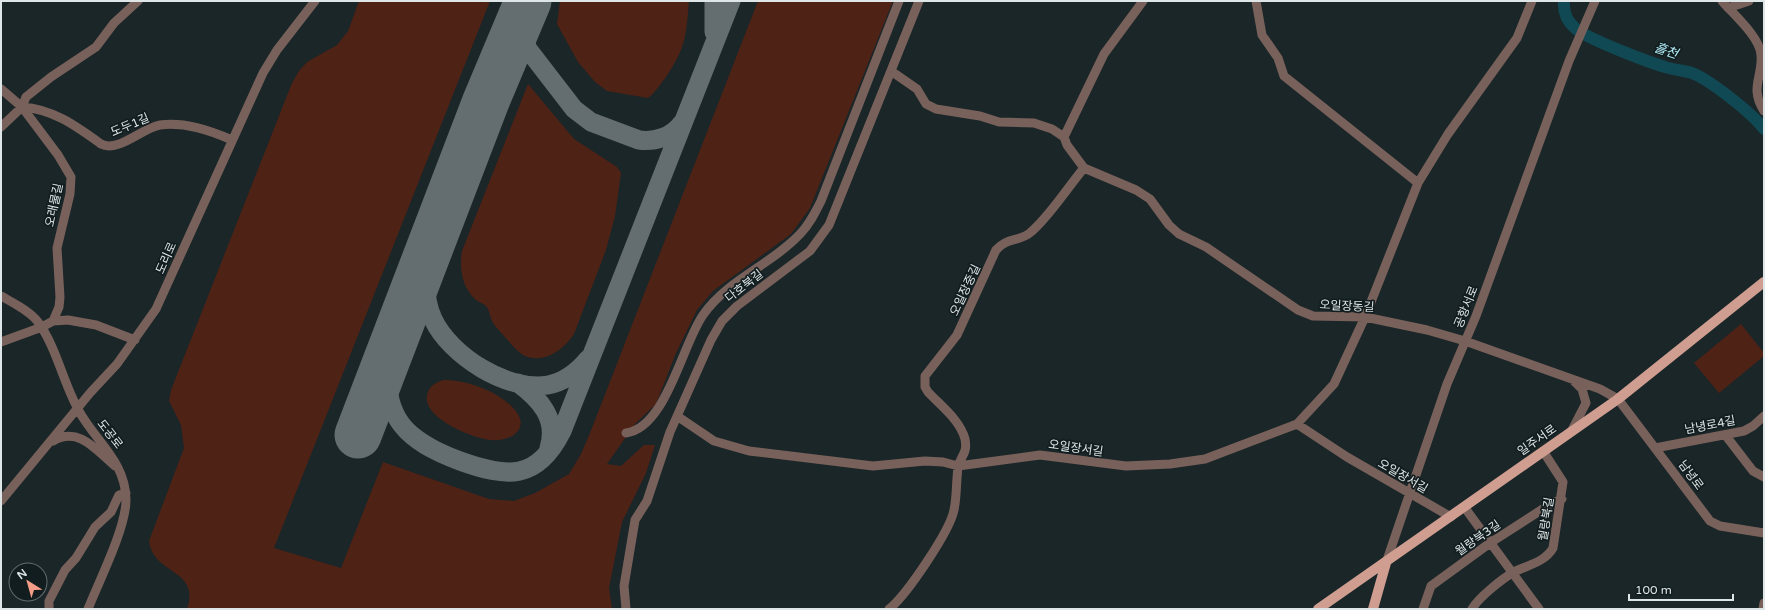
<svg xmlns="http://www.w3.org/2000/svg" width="1765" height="610" font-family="'Varela Round','Noto Sans KR',sans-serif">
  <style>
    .green { fill: #4f2216 }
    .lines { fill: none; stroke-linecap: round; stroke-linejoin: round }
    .river { stroke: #104953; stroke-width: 12 }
    .taxiway { stroke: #646e70; stroke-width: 19 }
    .runway { stroke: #646e70; stroke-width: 47 }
    .minor { stroke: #79615b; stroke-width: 9 }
    .major { stroke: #cf9e91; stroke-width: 10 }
    .labels { text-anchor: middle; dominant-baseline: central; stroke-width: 3.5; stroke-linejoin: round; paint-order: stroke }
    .street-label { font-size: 12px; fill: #dfe6e8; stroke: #111d1f }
    .water-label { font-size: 13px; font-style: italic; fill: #b5f0fc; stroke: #111d1f }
  </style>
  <rect width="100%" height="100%" fill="#1a2628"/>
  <!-- green -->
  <path class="green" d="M359 1H490L274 548 341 568 383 462 489 499 514 501 535 493 569 474 581 454 590 433 758 1H893L810 208 791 234 713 291 697 310 676 353 656 404 635 424 607 464 621 466 644 445H655L646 473 622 522 609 588 612 609H187C201 569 153 575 149 541L184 448 181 425 169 401 171 390 292 83 299 71 307 62 337 45 348 31Z
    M560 1H689C686 36 686 47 666 77 660 84 656 92 648 98L607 91 595 82 578 62 557 24Z
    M528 84 574 139 617 167 621 173 615 216 606 250 574 334C564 349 545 364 525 356 517 352 510 343 505 337 501 332 496 328 493 323 490 318 490 311 486 306 484 304 479 302 476 300 462 288 459 268 462 251Z
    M1741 324 1764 353V356L1719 393 1694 363Z
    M444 380C468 380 500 392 515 410 531 429 510 442 492 440 474 439 422 418 427 395 429 386 436 382 444 380Z"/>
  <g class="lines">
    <!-- river -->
    <path class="river" d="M1564 1C1563 12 1567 21 1575 28 1585 38 1648 62 1665 67 1673 70 1683 70 1692 73 1710 80 1752 113 1764 129"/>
    <!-- taxiway -->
    <path class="taxiway" d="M529 1 523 27 527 48 574 109 591 122 639 140C655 142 672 137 682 123
      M714 32V1
      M433 239C426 266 421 293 433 319 450 356 508 392 548 385 564 382 578 371 588 359
      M388 359C382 419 407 441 460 461 507 478 537 481 562 431L731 1
      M518 383C540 399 558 419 549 448"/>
    <!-- runway -->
    <path class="runway" d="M358 435 486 101 528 1"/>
    <!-- minor -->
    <path class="minor" d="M1256 1 1262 35 1278 58 1284 76 1418 183
      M1722 1C1733 14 1760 37 1761 55 1763 77 1749 88 1764 111
      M1728 8 1749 1
      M891 71 917 89 926 104 936 109 980 116 999 122 1034 123 1052 129 1064 137
      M1 89 22 107 58 155 71 177 70 194 57 248 60 297 59 307 53 321
      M22 107C53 109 76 126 101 144 118 153 142 128 160 125 185 122 209 130 232 140
      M1 127 22 107 26 97 51 77 96 47 114 23 138 1
      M1084 168 1136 190 1150 199 1169 225 1179 234 1206 247 1298 310 1313 316 1365 317 1427 330 1465 341 1600 389 1618 399 1710 521 1720 526 1764 533
      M1084 168 1067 145 1064 137 1104 54 1143 1
      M1 296C13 303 30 311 38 322 57 348 63 383 79 411 96 442 126 462 126 500 126 528 99 581 88 609
      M1 342 42 327 53 321 68 320 96 325 135 340
      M677 416 714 441 749 451 873 466 925 461 943 462 958 466 1040 455 1126 466 1170 464 1205 459 1297 424 1347 457 1451 517
      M1297 424 1334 384 1365 317 1418 183 1448 134 1517 38 1532 1
      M1572 430 1586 403 1582 389 1574 381
      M626 433C666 428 682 345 703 315 727 280 771 265 800 234 809 225 815 213 821 201L899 1
      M1726 436 1753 471 1764 477
      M53 441C79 426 96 450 115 466
      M1655 448 1744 431 1753 426 1764 416
      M1 501 90 393 117 364 156 309 263 73 277 50 315 1
      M1465 508 1539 609
      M1386 563 1447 384 1476 316 1569 61 1595 1
      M49 609V601L65 570 76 558 95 527 111 512 119 495 126 493
      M626 609 624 586 635 520 647 501 670 432 711 340 722 321 737 306 810 251 829 225 919 1
      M889 609C906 596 950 531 954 510 957 496 956 482 958 468 960 455 968 455 965 439 960 420 941 406 928 392L925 387V376L957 335 996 250C1007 237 1020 242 1031 232 1049 217 1068 187 1084 168
      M1423 609 1431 586 1490 543 1552 503 1562 499
      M1472 609C1478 598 1503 578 1514 572 1528 565 1545 562 1553 548L1563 482 1543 451
      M1763 609 1764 603"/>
    <!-- major -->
    <path class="major" d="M1318 609 1618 399 1764 282
      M1373 609 1386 563"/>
  </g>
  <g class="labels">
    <!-- street labels -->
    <g class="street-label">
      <text transform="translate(130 125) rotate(-23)">도두1길</text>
      <text transform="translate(54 205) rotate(-78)">오래물길</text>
      <text transform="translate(166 258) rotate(-66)">도리로</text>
      <text transform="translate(744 286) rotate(-38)">다호북길</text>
      <text transform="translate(965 290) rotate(-65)">오일장중길</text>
      <text transform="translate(1347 306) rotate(3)">오일장동길</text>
      <text transform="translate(1466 307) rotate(-68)">공항서로</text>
      <text transform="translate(1710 425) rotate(-11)">남녕로4길</text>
      <text transform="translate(110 434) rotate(52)">도공로</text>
      <text transform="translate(1537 440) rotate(-35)">일주서로</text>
      <text transform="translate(1076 448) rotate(8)">오일장서길</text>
      <text transform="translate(1691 475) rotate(54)">남녕로</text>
      <text transform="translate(1403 476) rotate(30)">오일장서길</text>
      <text transform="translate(1546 519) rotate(-81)">월랑북길</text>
      <text transform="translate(1478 538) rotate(-35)">월랑북3길</text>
    </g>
    <!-- water labels -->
    <g class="water-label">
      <text transform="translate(1666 51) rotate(19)">흘천</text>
    </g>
  </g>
  <!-- border -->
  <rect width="1765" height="610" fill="none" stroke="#dfe6e8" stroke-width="4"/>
  <!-- north arrow -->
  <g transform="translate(28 582) rotate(323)"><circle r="19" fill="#111d1f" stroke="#636d6f"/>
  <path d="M0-3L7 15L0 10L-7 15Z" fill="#f49e88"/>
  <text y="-6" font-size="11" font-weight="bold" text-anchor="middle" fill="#dfe6e8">N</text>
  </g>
  <!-- scale -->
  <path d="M1629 594v6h104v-6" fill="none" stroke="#dfe6e8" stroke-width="2"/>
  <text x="1635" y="594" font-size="12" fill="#dfe6e8" stroke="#111d1f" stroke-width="3" paint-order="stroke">100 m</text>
</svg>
